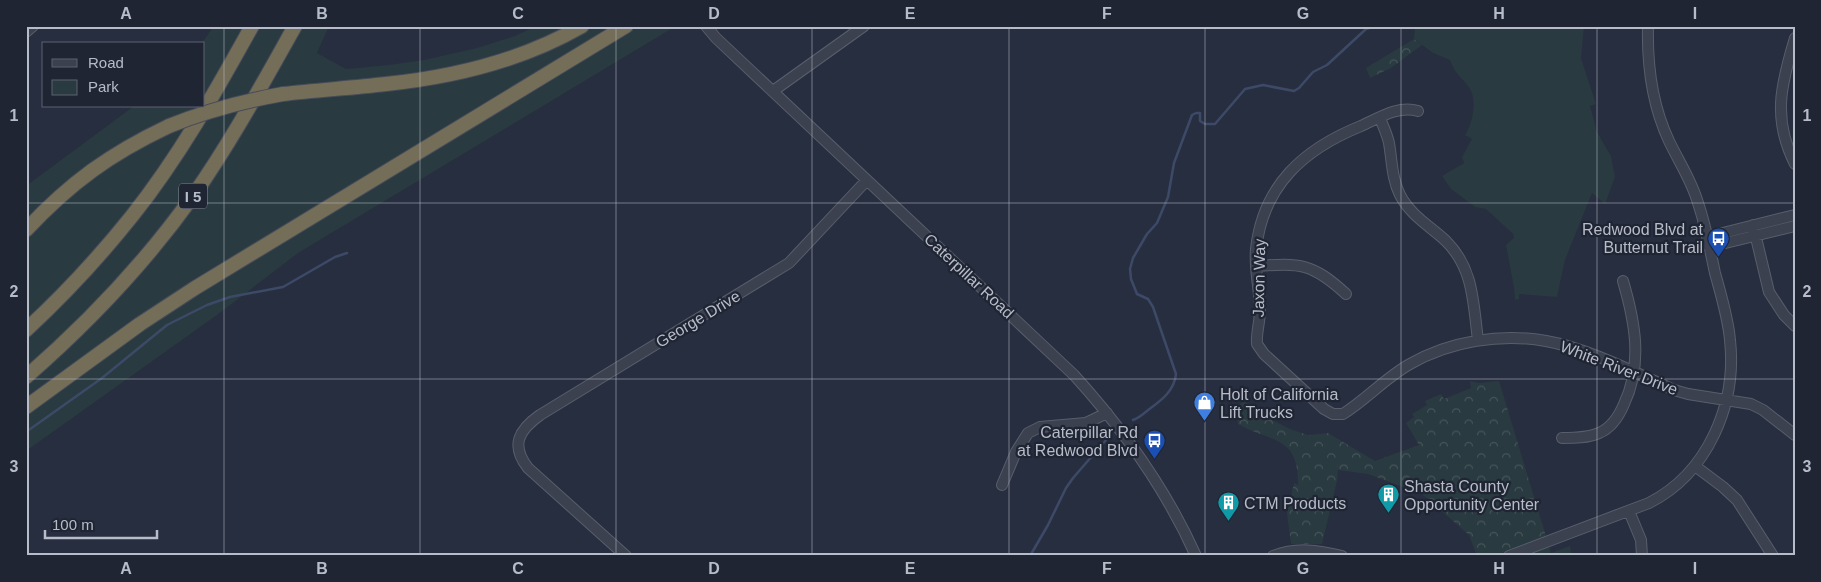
<svg xmlns="http://www.w3.org/2000/svg" width="1821" height="582" font-family="Arial,sans-serif">
  <style>
    .green { fill: #293a40 }
    .forest { fill: url(#forest-crowns) }
    .lines { fill: none; stroke-linecap: round; stroke-linejoin: round }
    .stream { stroke: #3d4a67; stroke-width: 2.5 }
    .minor-casing { stroke: #595e6c; stroke-width: 12 }
    .highway-casing { stroke: #464b59; stroke-width: 16 }
    .minor { stroke: #3b414f; stroke-width: 10 }
    .highway { stroke: #746d58; stroke-width: 14 }
    .highway-bridge-casing { stroke: #464b59; stroke-width: 16; stroke-linecap: butt }
    .highway-bridge { stroke: #746d58; stroke-width: 14 }
    .grid { fill: none; stroke: #b7bcc9; stroke-width: 1; stroke-opacity: 0.55 }
    .labels { text-anchor: middle; dominant-baseline: central; stroke-width: 4.5; stroke-linejoin: round; paint-order: stroke }
    .shield { fill: #202534; stroke: #8a8f9c; stroke-width: 1 }
    .shield-label { font-size: 15px; font-weight: bold; fill: #b7bcc9 }
    .poi-label { font-size: 16px; fill: #b7bcc9; stroke: #202534; text-anchor: start }
    .street-label { font-size: 16px; fill: #b7bcc9; stroke: #202534 }
    .neatline { fill: none; stroke: #b7bcc9; stroke-width: 2 }
    .grid-label { font-size: 16px; text-anchor: middle; font-weight: bold; fill: #b7bcc9 }
  </style>
  <defs>
    <pattern id="forest-crowns" width="20" height="18" patternUnits="userSpaceOnUse" patternTransform="scale(1.25)"><rect width="20" height="18" fill="#293a40"/><path d="M2 6a3 3 0 1 1 6 0M12 15a3 3 0 1 1 6 0" fill="none" stroke="#46555a"/></pattern>
  </defs>
  <rect width="100%" height="100%" fill="#272e3f"/>
  <!-- green -->
  <path class="green" d="M214 26H329L317 53 346 69 389 65 424 60 477 48 515 36 536 26H676L298 253 217 315 26 451V186L134 106H204V44H201Z
    M1415 26H1584L1581 58 1596 104 1590 106 1597 132 1611 156 1615 177 1605 204 1592 193 1565 260 1557 297 1519 294V299L1515 300 1514 288 1506 245 1514 238 1513 234 1486 209 1475 207 1451 189 1442 176 1464 163 1462 157 1472 139 1465 135C1473 123 1478 98 1468 86 1459 74 1456 76 1450 60L1433 53 1414 39Z"/>
  <!-- forest -->
  <path class="forest" d="M1414 39 1422 45 1391 68 1370 78 1366 68Z
    M1470 381 1479 383 1499 381 1551 553 1570 546 1571 556H1477L1469 535 1422 494 1368 474 1338 470 1337 481 1322 544H1291L1287 513 1294 483 1298 485C1299 435 1271 443 1238 424L1237 409 1243 400 1266 417 1290 429 1308 435 1328 433 1375 461 1419 445 1406 423 1414 417 1412 414 1427 405 1425 401 1441 394 1444 399 1471 388Z"/>
  <g class="lines">
    <!-- stream -->
    <path class="stream" d="M1133 420C1139 418 1142 415 1147 411 1160 401 1174 392 1176 374L1153 307 1148 299 1137 294 1131 279 1130 269 1133 258 1147 234 1157 223 1168 197 1174 163 1192 115 1196 113H1200V121L1205 124H1215L1245 89 1263 85 1294 91 1299 88 1313 72 1327 65 1366 29 1376 26
      M26 432 102 378 167 325 207 305 230 297 283 287 335 257 347 253
      M1030 556 1048 525 1066 488 1073 478 1106 440"/>
    <defs>
      <path id="minor" d="M706 26 716 38 1074 375C1123 429 1166 489 1196 556
        M26 32 33 26
        M1795 38C1781 84 1772 119 1795 164
        M773 91 864 26
        M1418 111C1398 105 1379 118 1361 126 1304 149 1263 185 1256 249 1254 270 1260 290 1260 310 1260 322 1256 333 1257 344L1264 354 1324 409 1333 414H1343C1367 399 1385 378 1410 364 1450 341 1501 333 1546 341 1587 348 1636 373 1674 390L1688 394 1751 404 1763 410 1795 435
        M1380 118C1383 126 1387 134 1389 143 1392 161 1392 179 1400 195 1411 216 1430 226 1446 241 1474 269 1473 303 1478 340
        M1753 225 1769 292 1784 315 1795 326
        M1707 237 1795 215
        M1709 247 1795 226
        M1256 266C1301 263 1312 263 1346 294
        M1562 438C1574 438 1588 438 1599 433 1611 428 1619 416 1624 404 1643 364 1635 322 1623 281
        M1695 466 1723 487 1737 500 1773 556
        M1002 485 1016 452 1028 433 1040 427 1086 423 1107 413
        M1629 511 1641 540 1642 556
        M626 556 528 468C510 445 519 430 540 415L789 263 867 180
        M1273 556C1296 547 1318 550 1342 556
        M1509 556 1649 503C1708 473 1737 404 1730 340 1728 317 1721 295 1715 273 1710 250 1706 226 1698 203 1692 181 1679 162 1669 141 1652 105 1647 66 1648 26"/>
      <path id="highway" d="M283 94C318 90 352 88 386 84 454 77 523 60 582 26
        M26 230C71 182 110 154 169 126
        M26 330C64 295 100 256 132 216 179 157 216 91 252 26
        M26 377C88 323 145 263 193 196 231 142 263 83 295 26
        M26 407 140 324 195 288 626 26"/>
    </defs>
    <!-- minor casing -->
    <use href="#minor" class="minor-casing"/>
    <!-- highway casing -->
    <use href="#highway" class="highway-casing"/>
    <!-- minor -->
    <use href="#minor" class="minor"/>
    <!-- highway -->
    <use href="#highway" class="highway"/>
    <defs>
      <path id="highway-bridge" d="M169 126C206 111 244 101 283 94"/>
    </defs>
    <!-- highway-bridge casing -->
    <use href="#highway-bridge" class="highway-bridge-casing"/>
    <!-- highway-bridge -->
    <use href="#highway-bridge" class="highway-bridge"/>
  </g>
  <!-- grid -->
  <path class="grid" d="M224 26V556M420 26V556M616 26V556M812 26V556M1009 26V556M1205 26V556M1401 26V556M1597 26V556M26 203H1795M26 379H1795"/>
  <!-- icons -->
  <defs>
    <symbol id="bus-pin" viewBox="-11 -11 22 30"><path d="M0 17L-7.5 6A9.5 9.5 0 1 1 7.5 6Z" fill="#1a4fb4" stroke="#202534"/><path d="M-5-6H5V4H4V6H2V4H-2V6H-4V4H-5ZM-3.5-4V0h7V-4ZM-3.5 1.2v1.5H-2V1.2ZM2 1.2v1.5H3.5V1.2Z" fill="#fff"/></symbol>
    <symbol id="shop-pin" viewBox="-11 -11 22 30"><path d="M0 17L-7.5 6A9.5 9.5 0 1 1 7.5 6Z" fill="#3f7fe0" stroke="#202534"/><path d="M-5-2.5h2.3a2.7 3.5 0 0 1 5.4 0H5L5.5 6h-11ZM-1.5-2.5h3a1.5 2.3 0 0 0-3 0Z" fill="#fff"/></symbol>
    <symbol id="building-pin" viewBox="-11 -11 22 30"><path d="M0 17L-7.5 6A9.5 9.5 0 1 1 7.5 6Z" fill="#0f9aa8" stroke="#202534"/><path d="M-4-6H4V6H1V3H-1V6H-4ZM-2.5-4.3h1.7v1.8h-1.7ZM.8-4.3h1.7v1.8H.8ZM-2.5-1h1.7V.8h-1.7ZM.8-1h1.7V.8H.8Z" fill="#fff"/></symbol>
  </defs>
  <g fill-rule="evenodd">
    <use href="#bus-pin" x="1706" y="226" width="25" height="34"/>
    <use href="#shop-pin" x="1192" y="390" width="25" height="34"/>
    <use href="#bus-pin" x="1142" y="428" width="25" height="34"/>
    <use href="#building-pin" x="1376" y="482" width="25" height="34"/>
    <use href="#building-pin" x="1216" y="490" width="25" height="34"/>
  </g>
  <g class="labels">
    <!-- shield labels -->
    <rect class="shield" x="179" y="183.5" width="28" height="25" rx="4"/>
    <g class="shield-label">
      <text x="193" y="196">I 5</text>
    </g>
    <!-- poi labels -->
    <g class="poi-label">
      <text x="1703" y="229" text-anchor="end">Redwood Blvd at<tspan x="1703" dy="18">Butternut Trail</tspan></text>
      <text x="1220" y="394">Holt of California<tspan x="1220" dy="18">Lift Trucks</tspan></text>
      <text x="1138" y="432" text-anchor="end">Caterpillar Rd<tspan x="1138" dy="18">at Redwood Blvd</tspan></text>
      <text x="1404" y="486">Shasta County<tspan x="1404" dy="18">Opportunity Center</tspan></text>
      <text x="1244" y="503">CTM Products</text>
    </g>
    <!-- street labels -->
    <g class="street-label">
      <text transform="translate(969 276) rotate(43)">Caterpillar Road</text>
      <text transform="translate(1259 278) rotate(-89)">Jaxon Way</text>
      <text transform="translate(698 319) rotate(-31)">George Drive</text>
      <text transform="translate(1619 368) rotate(21)">White River Drive</text>
    </g>
  </g>
  <!-- border -->
  <rect width="1821" height="582" fill="none" stroke="#202534" stroke-width="55"/>
  <!-- legend -->
  <rect x="42" y="42" width="162" height="65" fill="#202534" stroke="#5c6170"/>
  <rect x="52" y="59" width="25" height="8" fill="#3b414f" stroke="#5c6170"/>
  <text x="88" y="68" font-size="15" fill="#b7bcc9">Road</text>
  <rect x="52" y="80" width="25" height="15" fill="#293a40" stroke="#5c6170"/>
  <text x="88" y="92" font-size="15" fill="#b7bcc9">Park</text>
  <!-- scale -->
  <path d="M45 530v8h112v-8" fill="none" stroke="#b7bcc9" stroke-width="2.5"/>
  <text x="52" y="530" font-size="15" fill="#b7bcc9" stroke="#202534" stroke-width="4" paint-order="stroke">100 m</text>
  <rect x="28" y="28" width="1766" height="526" class="neatline"/>
  <g class="grid-label">
    <text x="126" y="19">A</text>
    <text x="322" y="19">B</text>
    <text x="518" y="19">C</text>
    <text x="714" y="19">D</text>
    <text x="910" y="19">E</text>
    <text x="1107" y="19">F</text>
    <text x="1303" y="19">G</text>
    <text x="1499" y="19">H</text>
    <text x="1695" y="19">I</text>
    <text x="14" y="121">1</text>
    <text x="1807" y="121">1</text>
    <text x="14" y="297">2</text>
    <text x="1807" y="297">2</text>
    <text x="14" y="472">3</text>
    <text x="1807" y="472">3</text>
    <text x="126" y="574">A</text>
    <text x="322" y="574">B</text>
    <text x="518" y="574">C</text>
    <text x="714" y="574">D</text>
    <text x="910" y="574">E</text>
    <text x="1107" y="574">F</text>
    <text x="1303" y="574">G</text>
    <text x="1499" y="574">H</text>
    <text x="1695" y="574">I</text>
  </g>
</svg>
